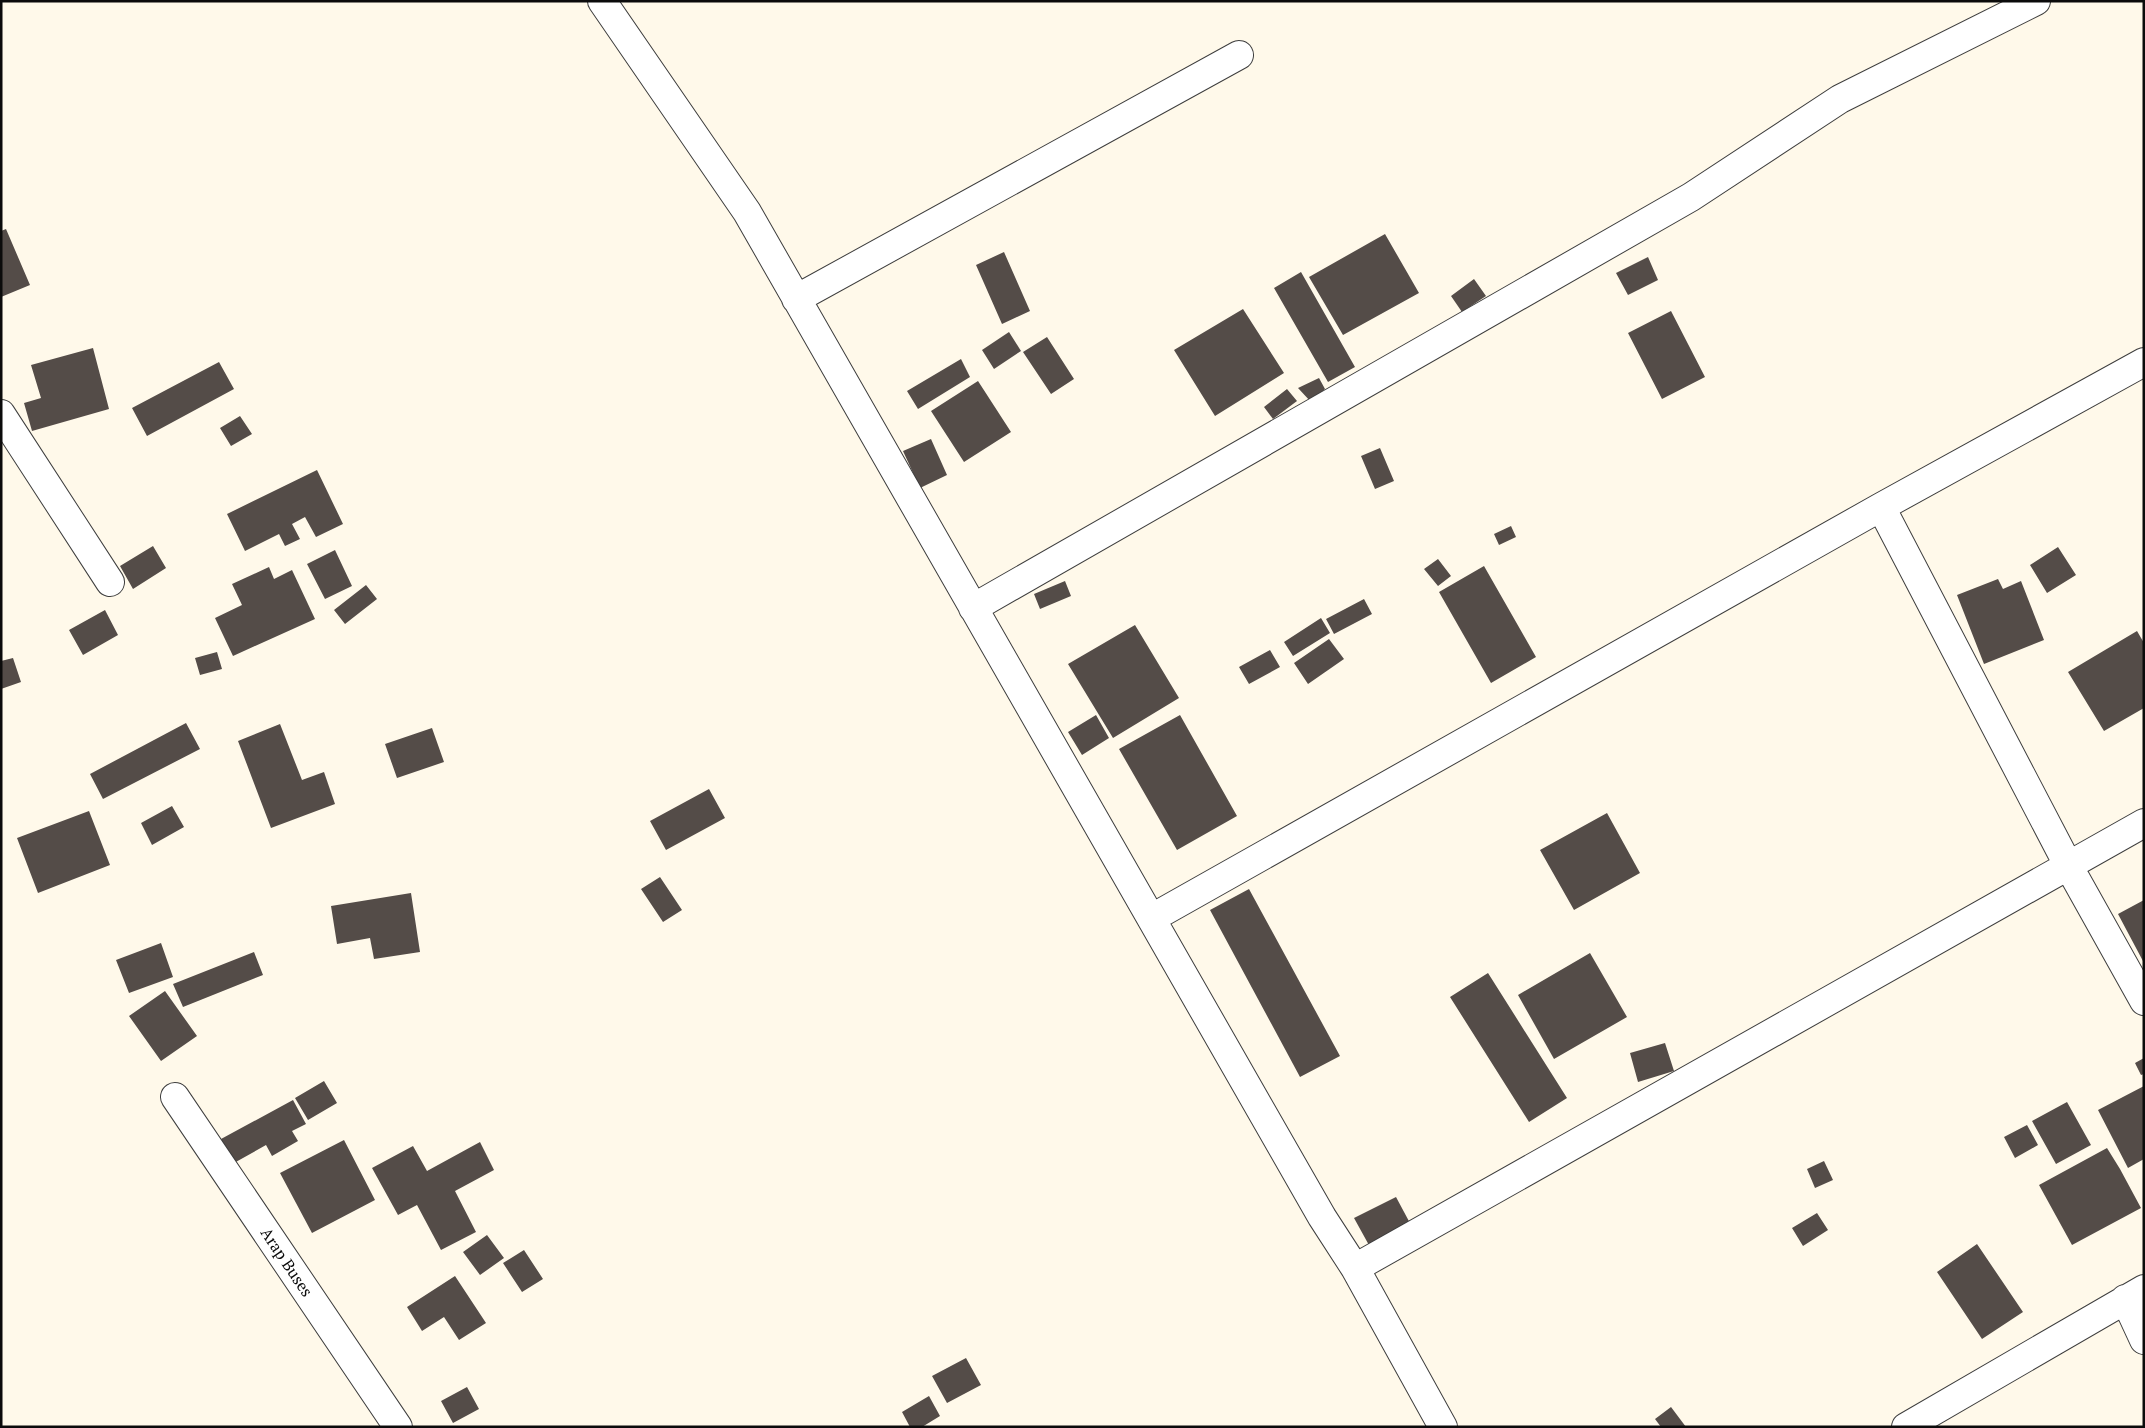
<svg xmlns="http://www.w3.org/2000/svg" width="2145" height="1428" font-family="'PT Serif',serif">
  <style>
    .building { fill: #544c48 }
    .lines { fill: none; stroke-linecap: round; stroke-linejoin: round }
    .street-casing { stroke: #3e3e3e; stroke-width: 30 }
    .street { stroke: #fff; stroke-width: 28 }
    .labels { text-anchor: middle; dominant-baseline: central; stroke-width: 5; stroke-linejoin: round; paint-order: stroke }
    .street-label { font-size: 16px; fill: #0b0b0b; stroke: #fff }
  </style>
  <rect width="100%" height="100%" fill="#fff9ea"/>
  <!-- building -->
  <path class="building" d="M6 229 30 285 1 297V231Z
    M1385 234 1419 293 1343 335 1309 277Z
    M1004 252 1030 311 1002 324 976 265Z
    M1648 257 1658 280 1628 295 1616 273Z
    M1301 272 1355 367 1328 382 1274 288Z
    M1474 279 1486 296 1462 312 1451 296Z
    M1243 309 1284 373 1215 416 1174 350Z
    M1671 311 1705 377 1662 399 1628 333Z
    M1009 332 1021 351 994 369 982 350Z
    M1047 337 1074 379 1051 394 1023 352Z
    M93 348 109 409 32 431 24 403 41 398 31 365Z
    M961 359 970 377 918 409 907 391Z
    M219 362 234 389 147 436 132 408Z
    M1319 378 1325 389 1311 402 1298 388Z
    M978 381 1011 432 964 462 931 411Z
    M1287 389 1297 401 1273 419 1264 407Z
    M240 416 252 434 231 446 220 428Z
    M931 439 947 475 920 488 903 451Z
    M1380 448 1394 481 1375 489 1361 456Z
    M317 470 343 524 316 537 305 517 292 524 300 539 285 546 279 534 245 551 227 514Z
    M1511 526 1516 537 1499 545 1494 534Z
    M153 546 166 568 133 589 120 566Z
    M2058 547 2076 575 2047 593 2030 565Z
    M335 550 352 586 325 599 307 564Z
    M1438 559 1451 576 1438 586 1424 569Z
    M1484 566 1536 657 1491 683 1439 592Z
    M269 567 274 579 292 570 315 619 233 656 215 618 242 605 232 584Z
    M1998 579 2003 589 2021 581 2044 640 1984 664 1957 595Z
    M1065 581 1071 596 1040 609 1034 594Z
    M366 585 377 599 345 624 334 610Z
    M1364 599 1372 614 1334 634 1326 619Z
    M105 610 118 635 83 655 69 630Z
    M1321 618 1330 633 1293 656 1284 642Z
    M1135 625 1179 698 1113 738 1068 664Z
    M2137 631 2144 643V708L2104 731 2068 672Z
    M1329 639 1344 659 1308 684 1294 663Z
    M1270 650 1280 667 1249 684 1239 667Z
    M217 652 222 669 200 675 195 658Z
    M13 658 21 682 1 689V661Z
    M1096 715 1109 738 1082 755 1068 732Z
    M1180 715 1237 816 1177 850 1119 749Z
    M186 723 200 749 103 799 90 774Z
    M280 724 302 780 324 772 335 804 271 828 238 741Z
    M432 728 444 762 397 778 385 744Z
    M709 789 725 818 666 850 650 821Z
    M172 806 184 827 152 845 141 823Z
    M89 811 110 865 38 893 17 838Z
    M1607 813 1640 873 1574 910 1540 850Z
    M660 877 682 910 663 922 641 889Z
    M1249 889 1340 1056 1300 1077 1210 910Z
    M411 893 420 952 374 959 370 938 337 944 331 906Z
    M2144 900V963L2118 914Z
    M161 943 173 977 129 993 116 960Z
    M254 952 263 975 183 1007 173 984Z
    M1590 953 1627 1017 1554 1059 1518 995Z
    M1488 973 1567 1098 1529 1122 1450 997Z
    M165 991 197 1036 161 1061 129 1016Z
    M1665 1043 1674 1071 1638 1082 1630 1053Z
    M2144 1058V1074L2141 1075 2135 1063Z
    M324 1081 337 1103 308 1120 295 1098Z
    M2144 1086V1159L2128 1168 2098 1110Z
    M293 1100 306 1124 292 1131 298 1141 272 1156 266 1145 234 1163 221 1139Z
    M2067 1102 2091 1145 2056 1164 2032 1121Z
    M2027 1125 2038 1145 2015 1158 2004 1137Z
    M344 1140 375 1200 312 1233 280 1173Z
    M480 1142 494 1170 455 1191 476 1232 441 1250 417 1205 398 1215 372 1168 413 1146 427 1171Z
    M2107 1148 2120 1169 2141 1208 2072 1245 2039 1185Z
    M1824 1161 1833 1180 1815 1188 1807 1169Z
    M1396 1197 1411 1225 1370 1247 1354 1218Z
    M1817 1213 1828 1230 1803 1246 1792 1228Z
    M487 1235 504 1258 480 1275 463 1252Z
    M1977 1244 2023 1312 1982 1339 1937 1272Z
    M524 1250 543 1279 522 1292 503 1263Z
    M455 1276 486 1323 459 1340 444 1317 422 1331 407 1307Z
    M966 1358 981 1385 947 1403 932 1376Z
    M467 1387 479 1409 453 1423 441 1401Z
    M929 1396 940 1416 922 1427H910L902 1412Z
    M1671 1407 1686 1427H1661L1655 1419Z"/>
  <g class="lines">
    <defs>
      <path id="street" d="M602 1 747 212 1322 1217 1355 1268 1443 1427
        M796 299 1239 55
        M1 414 110 582
        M1881 507 2068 865 2144 1001
        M973 608 1691 197 1840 99 2036 1
        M1152 918 1881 507 2144 362
        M175 1097 398 1427
        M1355 1268 2144 823
        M2125 1299 2144 1340
        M1906 1427 2144 1289"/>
    </defs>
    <!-- street casing -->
    <use href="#street" class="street-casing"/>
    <!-- street -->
    <use href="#street" class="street"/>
  </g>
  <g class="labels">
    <!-- street labels -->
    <g class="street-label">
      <text transform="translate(287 1262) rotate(56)">Arap Buses</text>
    </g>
  </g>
  <!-- border -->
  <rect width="2145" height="1428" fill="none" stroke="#0b0b0b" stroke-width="5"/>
</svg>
